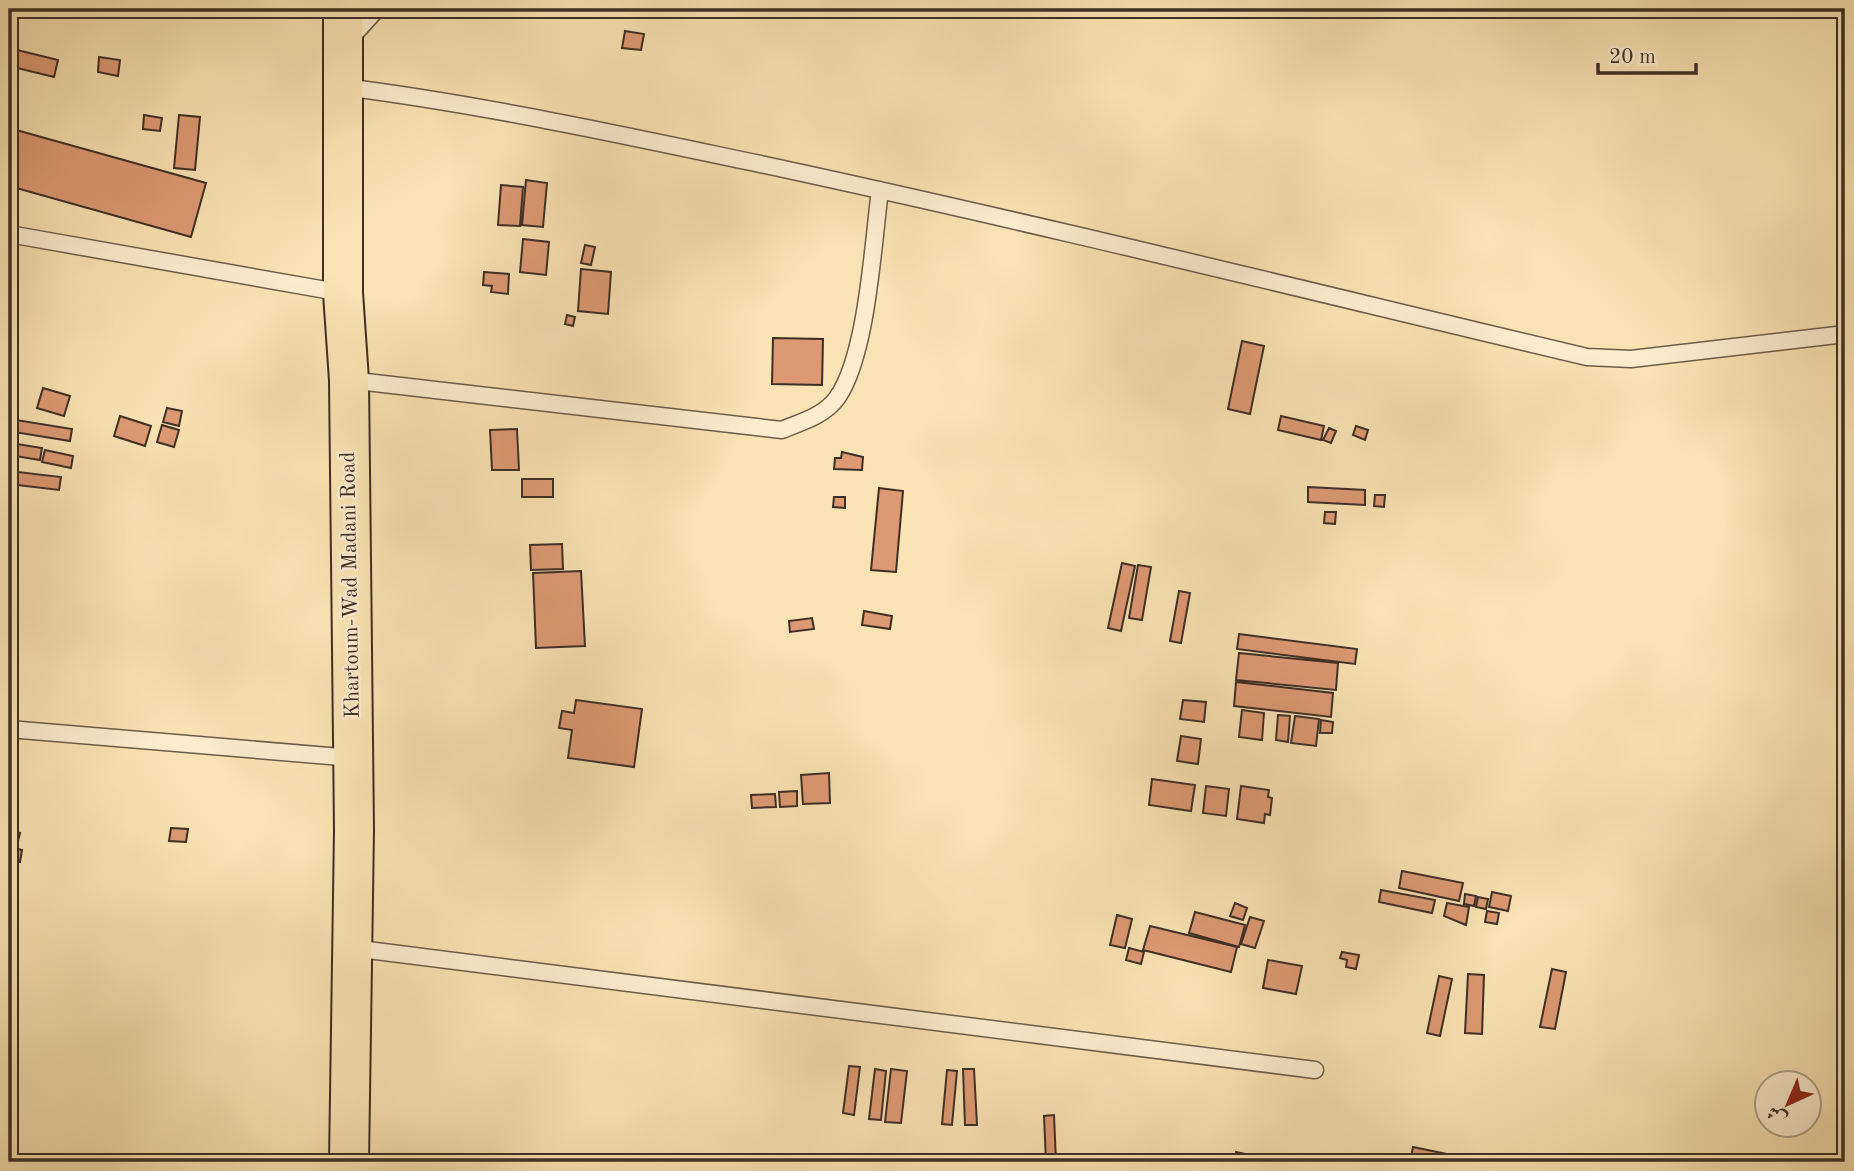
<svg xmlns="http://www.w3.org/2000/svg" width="1854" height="1171" font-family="'Old Standard TT',Amiri,serif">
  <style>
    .building { fill: #dd9973; stroke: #3d2f26; stroke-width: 2 }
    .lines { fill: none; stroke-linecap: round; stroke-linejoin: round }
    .service-casing { stroke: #6c5c49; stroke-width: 19 }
    .trunk-casing { stroke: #3d2f26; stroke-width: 42 }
    .service { stroke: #fbecce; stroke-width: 16 }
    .trunk { stroke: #f9e2b3; stroke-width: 38 }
    .labels { text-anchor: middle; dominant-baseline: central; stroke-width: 5; stroke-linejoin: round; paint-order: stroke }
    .street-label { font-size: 21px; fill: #3d2f26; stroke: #fbecce }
  </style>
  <rect width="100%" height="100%" fill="#f9e2b3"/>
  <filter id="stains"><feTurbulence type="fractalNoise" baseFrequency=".00286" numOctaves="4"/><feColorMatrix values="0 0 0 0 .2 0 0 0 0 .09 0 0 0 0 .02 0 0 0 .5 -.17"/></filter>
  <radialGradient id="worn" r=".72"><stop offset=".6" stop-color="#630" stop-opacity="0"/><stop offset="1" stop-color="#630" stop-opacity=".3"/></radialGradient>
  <!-- building -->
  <path class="building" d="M646 9H667L656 15Z
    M625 31 644 34 641 50 622 48Z
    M9 48 58 60 54 77 9 66Z
    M99 57 120 60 118 76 98 72Z
    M144 115 162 118 160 131 143 129Z
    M179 115 200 117 195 170 174 168Z
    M9 128 206 183 191 237 9 186Z
    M526 180 547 183 543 227 522 225Z
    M501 185 523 187 520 226 498 225Z
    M523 239 549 242 546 275 520 272Z
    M585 245 595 247 591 265 581 263Z
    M581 269 611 272 608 314 578 311Z
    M484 272 509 274 508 294 491 292 492 286 483 285Z
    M567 315 575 317 573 326 565 324Z
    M773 338 823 339 822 385 772 384Z
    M1242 341 1264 346 1250 414 1228 409Z
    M43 388 70 396 64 416 37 408Z
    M167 408 182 411 179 426 163 422Z
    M120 416 151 426 145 446 114 436Z
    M1281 416 1324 426 1321 440 1278 430Z
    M16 420 72 429 70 441 14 432Z
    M162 425 179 430 174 447 157 442Z
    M1356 426 1368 430 1365 440 1353 435Z
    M1329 428 1336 431 1331 443 1323 440Z
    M517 429 519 470H492L490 430Z
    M17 444 42 448 40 460 15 456Z
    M45 450 73 456 71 468 42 462Z
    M842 452 863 457 862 470 834 469 835 458H841Z
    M9 471 61 477 59 490 9 484Z
    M522 479H553V497H522Z
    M1308 487 1365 490V505L1308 502Z
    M879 488 903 491 896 572 871 570Z
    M1375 495H1385L1384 507 1374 506Z
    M834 497H845V508L833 507Z
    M1325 512H1336L1335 524 1324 523Z
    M562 544 563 569 531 570 530 545Z
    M1122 563 1135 566 1121 631 1108 628Z
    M1138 565 1151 567 1142 620 1129 618Z
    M581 571 585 646 536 648 533 573Z
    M1179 591 1190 593 1181 643 1170 641Z
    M864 611 892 616 890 629 862 625Z
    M812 618 814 629 790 632 789 621Z
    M1239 634 1357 649 1355 664 1237 649Z
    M1239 653 1338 663 1336 690 1236 680Z
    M1236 682 1333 693 1331 717 1234 706Z
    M576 700 642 709 634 767 568 758 572 730 559 728 562 711 574 713Z
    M1183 700 1206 702 1204 722 1180 719Z
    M1242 710 1264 713 1262 740 1239 737Z
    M1278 715 1290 716 1288 742 1276 740Z
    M1295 716 1319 719 1316 746 1291 743Z
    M1321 720 1333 722 1332 733H1320Z
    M1181 736 1201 739 1198 764 1177 761Z
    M829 773 830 803 803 804 801 775Z
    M1152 779 1195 785 1191 811 1149 805Z
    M1206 786 1229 789 1226 816 1203 813Z
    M1241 786 1269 790 1268 797 1272 798 1270 815 1265 814 1264 823 1237 819Z
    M797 791V806L780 807 779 792Z
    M775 794 776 807 752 808 751 795Z
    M171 828 188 829 186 842 169 841Z
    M9 830 20 833 17 845 9 843Z
    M9 847 22 850 20 862 9 860Z
    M1402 871 1463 883 1459 901 1399 888Z
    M1381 890 1435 900 1432 913 1379 902Z
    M1492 892 1511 896 1508 911 1489 907Z
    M1465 894 1476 896 1474 906 1464 904Z
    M1478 897 1488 899 1486 909 1476 907Z
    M1235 903 1247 908 1243 920 1230 916Z
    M1447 903 1469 907 1466 925 1444 916Z
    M1487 911 1499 913 1497 924 1485 922Z
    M1195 912 1245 925 1239 947 1189 933Z
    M1117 915 1132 919 1125 948 1110 945Z
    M1250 917 1264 921 1255 948 1241 944Z
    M1150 926 1237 947 1231 972 1143 950Z
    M1129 948 1144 952 1141 964 1126 960Z
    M1342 952 1359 955 1356 969 1346 967 1347 960 1340 958Z
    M1268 960 1302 966 1296 994 1263 988Z
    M1552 969 1566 972 1555 1029 1540 1027Z
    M1468 974 1484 975 1482 1034 1465 1033Z
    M1439 976 1452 979 1440 1036 1427 1033Z
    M849 1066 860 1067 854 1115 843 1113Z
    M875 1069 886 1071 881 1120 869 1119Z
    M891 1069 907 1071 901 1123 885 1122Z
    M963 1069H974L977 1125H965Z
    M947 1070 957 1071 952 1125 942 1124Z
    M1054 1115 1056 1162H1046L1044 1116Z
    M1413 1147 1471 1159 1470 1162H1410Z
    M1236 1152 1283 1162H1234Z"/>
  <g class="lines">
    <defs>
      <path id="service" d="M348 41 377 9
        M344 87C486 105 626 136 765 165 1040 224 1313 292 1587 357L1631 359 1845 334
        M9 234 343 293
        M349 380 782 430C801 422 824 416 837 398 867 356 873 244 880 190
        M9 729 353 758
        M352 948 1315 1070"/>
      <path id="trunk" d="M343 9V293L349 380 354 830 349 1162"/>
    </defs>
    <!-- service casing -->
    <use href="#service" class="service-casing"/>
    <!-- trunk casing -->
    <use href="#trunk" class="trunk-casing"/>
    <!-- service -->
    <use href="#service" class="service"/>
    <!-- trunk -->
    <use href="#trunk" class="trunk"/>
  </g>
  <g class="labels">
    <!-- street labels -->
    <g class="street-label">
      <text transform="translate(351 585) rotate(-91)">Khartoum-Wad Madani Road</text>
    </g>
  </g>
  <!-- margin -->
  <rect width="1854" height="1171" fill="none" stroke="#f9e2b3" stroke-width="35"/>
  <rect x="10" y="10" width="1833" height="1150" fill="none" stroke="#3d2f26" stroke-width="3.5"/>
  <rect x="18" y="18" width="1819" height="1136" fill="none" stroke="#3d2f26" stroke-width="2"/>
  <!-- north arrow -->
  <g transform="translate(1788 1104) rotate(224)"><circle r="33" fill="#fbecce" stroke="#afa08b" stroke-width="2"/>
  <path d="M0-5L12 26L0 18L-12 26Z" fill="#8f2418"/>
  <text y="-10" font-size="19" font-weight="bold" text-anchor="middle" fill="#3d2f26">ش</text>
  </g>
  <!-- scale -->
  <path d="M1598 63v10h98v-10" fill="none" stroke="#3d2f26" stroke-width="3.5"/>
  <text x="1609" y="63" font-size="21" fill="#3d2f26" stroke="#fbecce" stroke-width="5" paint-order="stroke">20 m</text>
  <rect width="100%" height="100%" filter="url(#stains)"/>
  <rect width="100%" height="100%" fill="url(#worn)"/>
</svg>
